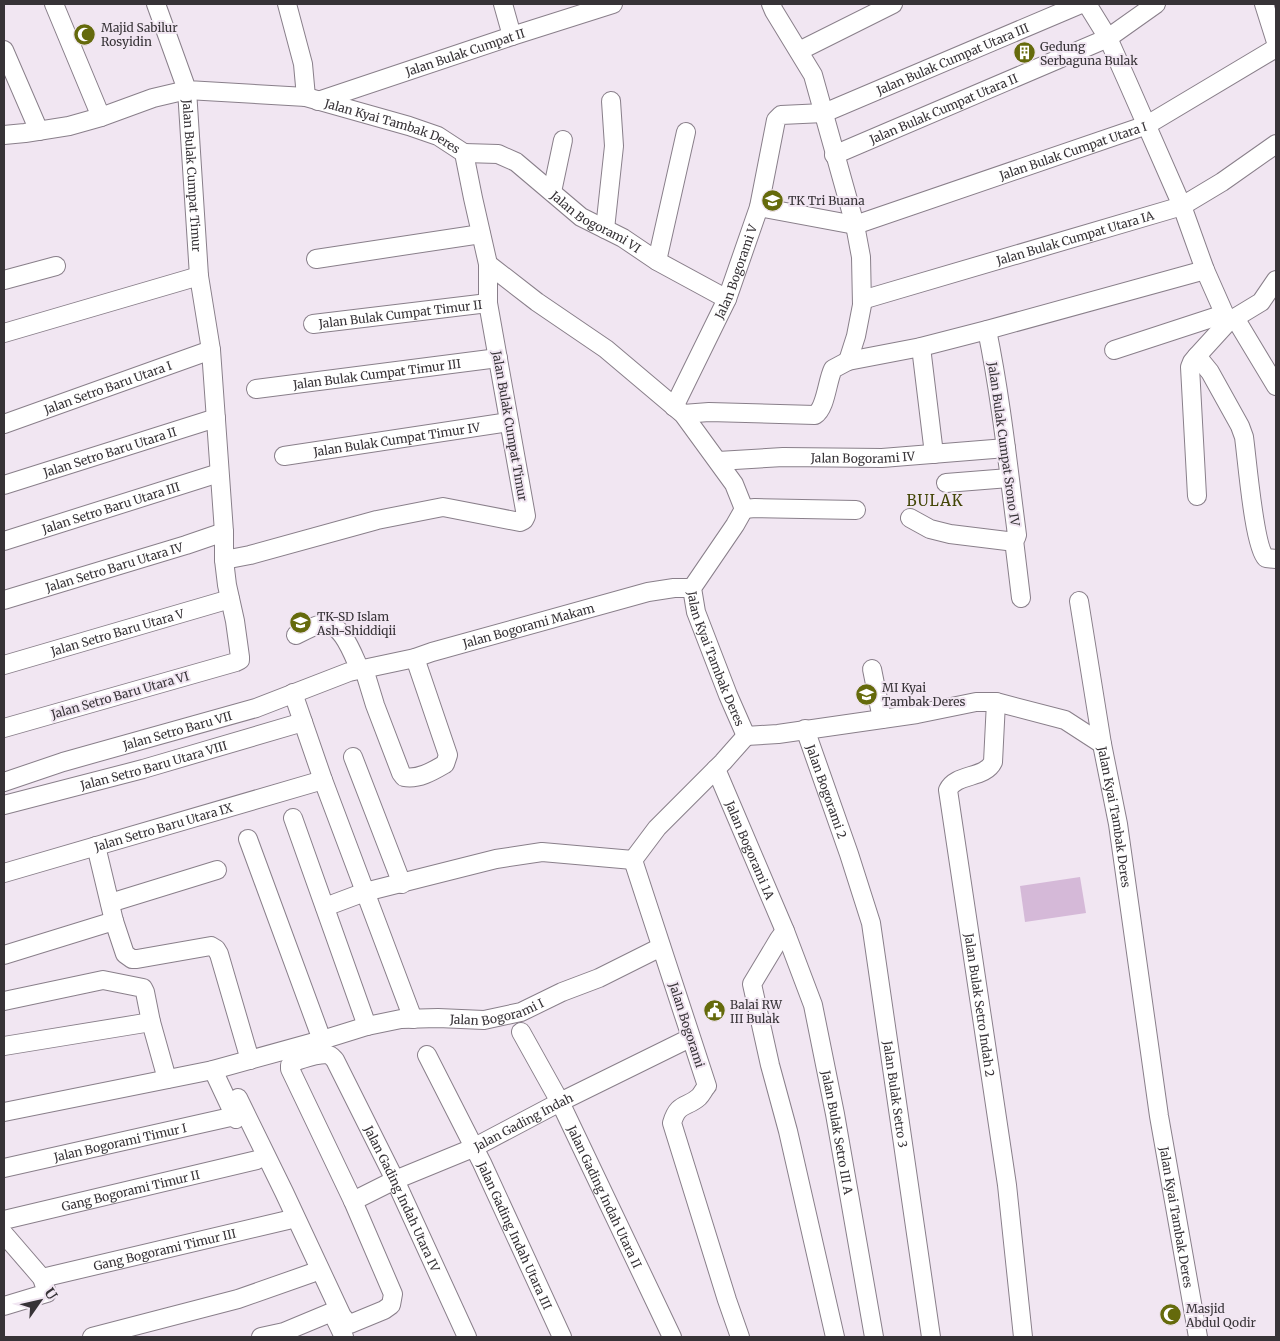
<svg xmlns="http://www.w3.org/2000/svg" width="1280" height="1341" font-family="Merriweather,serif">
  <style>
    .green { fill: #d5b9d8 }
    .lines { fill: none; stroke-linecap: round; stroke-linejoin: round }
    .street-casing { stroke: #897f8a; stroke-width: 20 }
    .street { stroke: #fff; stroke-width: 18 }
    .labels { text-anchor: middle; dominant-baseline: central; stroke-width: 4; stroke-linejoin: round; paint-order: stroke }
    .poi-label { font-size: 12px; fill: #373337; stroke: #f1e6f2; text-anchor: start }
    .street-label { font-size: 12px; fill: #373337; stroke: #f1e6f2 }
    .quarter-label { font-size: 15px; letter-spacing: 1px; fill: #434607; stroke: #f1e6f2 }
  </style>
  <rect width="100%" height="100%" fill="#f1e6f2"/>
  <!-- green -->
  <path class="green" d="M1080 877 1086 913 1025 922 1020 886Z"/>
  <g class="lines">
    <defs>
      <g id="street">
        <path d="M54 4 101 117"/>
        <path id="s1" d="M156 4 187 90 306 97 409 126 438 136 464 153 473 198 488 264 537 302 606 349 683 414 734 484 744 509 735 525 692 588 696 612 728 695 746 736 778 734 917 714 976 702H996L1065 720 1102 744"/>
        <path d="M287 4 303 64 306 97"/>
        <path d="M503 4 512 36"/>
        <path d="M771 4 774 11 813 75 855 225 861 257 862 305 856 336 848 361"/>
        <path d="M1087 4 1108 38 1128 83 1182 206 1205 270 1228 322"/>
        <path d="M1264 4 1276 42"/>
        <path d="M4 50 39 131"/>
        <path d="M799 51 893 4"/>
        <path id="s2" d="M318 101 512 36 613 4"/>
        <path id="s3" d="M4 135 25 133 69 126 101 117 153 98 187 90 199 276 211 350 224 532V560L227 585 235 621 240 657V660L236 662 4 728"/>
        <path id="s4" d="M464 153 498 154 516 162 581 217 623 238 657 261 727 299"/>
        <path id="s5" d="M834 155 1108 38 1156 4"/>
        <path d="M552 192 563 140"/>
        <path id="s6" d="M759 207 855 225 1147 125 1276 48"/>
        <path d="M605 229 614 146 611 101"/>
        <path d="M316 259 481 234"/>
        <path d="M657 261 686 132"/>
        <path d="M4 280 56 266"/>
        <path id="s7" d="M862 300 1182 206 1222 182 1276 144"/>
        <path d="M1235 318 1276 386"/>
        <path id="s8" d="M313 324 488 303"/>
        <path d="M4 333 199 276"/>
        <path d="M921 347 934 454"/>
        <path d="M1114 350 1224 314"/>
        <path d="M1197 356 1210 372 1240 426 1244 437C1247 458 1254 547 1266 558L1276 559"/>
        <path id="s9" d="M256 389 498 358"/>
        <path id="s10" d="M674 407 727 299 759 207 776 120 781 115 824 113 1081 4"/>
        <path d="M683 414 709 412 815 415C826 408 827 381 833 369L848 361 921 347 987 330 1205 270"/>
        <path id="s11" d="M4 424 211 350"/>
        <path id="s12" d="M284 456 509 422"/>
        <path id="s13" d="M718 461 783 457 882 458 1006 448"/>
        <path d="M946 483 1009 478"/>
        <path id="s14" d="M4 485 216 418"/>
        <path d="M1197 496 1190 367 1192 362 1197 356 1228 322 1261 302 1276 280"/>
        <path d="M744 509 755 508 856 510"/>
        <path d="M910 518 930 529 950 534 1007 541C1013 541 1016 540 1017 535 1008 466 1001 398 987 330"/>
        <path d="M1014 540 1021 598"/>
        <path id="s15" d="M4 541 219 473"/>
        <path d="M224 560 250 555 377 520 443 507 520 522 524 520 526 516 488 303V264"/>
        <path id="s16" d="M4 600 186 545 224 532"/>
        <path id="s17" d="M1079 601 1102 744 1118 824 1159 1116 1198 1337"/>
        <path d="M296 635C304 631 313 626 322 624 342 621 353 655 360 670"/>
        <path id="s18" d="M4 665 230 599"/>
        <path d="M364 669 375 705 401 773 404 777C418 780 433 771 445 764L448 755 415 658"/>
        <path d="M872 669 882 719"/>
        <path d="M293 693 323 780 413 1019"/>
        <path id="s19" d="M996 702 993 762C985 779 956 773 948 790L1007 1185 1023 1337"/>
        <path id="s20" d="M805 729 849 854 871 923 931 1337"/>
        <path d="M353 757 402 884"/>
        <path id="s21" d="M716 769 785 931 813 1005 835 1114 874 1337"/>
        <path id="s22" d="M4 782 63 762 256 708 349 672 415 658 432 652 648 592 674 588H692"/>
        <path id="s23" d="M4 805 143 769 303 722"/>
        <path d="M293 818 367 1026"/>
        <path d="M248 839 322 1040"/>
        <path d="M96 846 114 921 125 954 132 959H137L211 946 216 949 219 954 250 1060"/>
        <path id="s24" d="M4 873 323 780"/>
        <path d="M110 903 217 870"/>
        <path d="M325 907 365 892 496 859 542 852 633 860"/>
        <path d="M785 931 779 939 752 984 770 1065 788 1131 835 1337"/>
        <path d="M4 955 114 921"/>
        <path d="M4 1001 103 980 143 988 145 992 151 1022 167 1079"/>
        <path id="s25" d="M521 1032 560 1102 672 1337"/>
        <path d="M4 1046 151 1022"/>
        <path id="s26" d="M427 1055 482 1163 562 1337"/>
        <path d="M213 1070 236 1119"/>
        <path id="s27" d="M238 1098 284 1192 342 1316 347 1322 350 1324 384 1310 391 1305 393 1294 353 1201 290 1069V1065C295 1060 322 1052 329 1055 331 1055 334 1059 335 1060L395 1180 467 1337"/>
        <path id="s28" d="M4 1112 213 1070 322 1040 367 1026 401 1019 438 1018 484 1020 521 1012 562 992 599 978 661 947"/>
        <path id="s29" d="M4 1168 235 1116"/>
        <path id="s30" d="M353 1201 395 1180 473 1148 560 1102 690 1038"/>
        <path id="s31" d="M4 1220 257 1160"/>
        <path d="M4 1234 42 1278 47 1293 4 1306"/>
        <path id="s32" d="M42 1278 288 1220"/>
        <path d="M332 1312 344 1337"/>
        <path d="M92 1337 238 1299 312 1273"/>
        <path d="M261 1337 284 1332 332 1312"/>
        <path d="M740 1337 727 1300 672 1123C678 1102 687 1108 699 1097 702 1094 704 1089 707 1086L633 860 657 828 723 762 746 736"/>
      </g>
    </defs>
    <!-- street casing -->
    <use href="#street" class="street-casing"/>
    <!-- street -->
    <use href="#street" class="street"/>
  </g>
  <!-- icons -->
  <defs>
    <symbol id="mosque-disc" viewBox="-11 -11 22 22"><circle r="9.5" fill="#656a0c" stroke="#f1e6f2"/><path d="M3.5-4.9A6 6 0 1 0 3.5 4.9A5 5 0 1 1 3.5-4.9Z" fill="#fff"/></symbol>
    <symbol id="building-disc" viewBox="-11 -11 22 22"><circle r="9.5" fill="#656a0c" stroke="#f1e6f2"/><path d="M-4-6H4V6H1V3H-1V6H-4ZM-2.5-4.3h1.7v1.8h-1.7ZM.8-4.3h1.7v1.8H.8ZM-2.5-1h1.7V.8h-1.7ZM.8-1h1.7V.8H.8Z" fill="#fff"/></symbol>
    <symbol id="school-disc" viewBox="-11 -11 22 22"><circle r="9.5" fill="#656a0c" stroke="#f1e6f2"/><path d="M0-5L7-2L0 1L-7-2ZM-4 1L0 2.5L4 1V4Q0 6-4 4Z" fill="#fff"/></symbol>
    <symbol id="civic-disc" viewBox="-11 -11 22 22"><circle r="9.5" fill="#656a0c" stroke="#f1e6f2"/><path d="M-.6-6.5H3V-4.5H.6V-3L4-1V1h2V6H-6V1h2V-1L-.6-3ZM-1.2 2.5V6h2.4V2.5Z" fill="#fff"/></symbol>
  </defs>
  <g fill-rule="evenodd">
    <use href="#mosque-disc" x="72" y="22" width="25" height="25"/>
    <use href="#building-disc" x="1012" y="40" width="25" height="25"/>
    <use href="#school-disc" x="760" y="188" width="25" height="25"/>
    <use href="#school-disc" x="288" y="610" width="25" height="25"/>
    <use href="#school-disc" x="854" y="682" width="25" height="25"/>
    <use href="#civic-disc" x="702" y="998" width="25" height="25"/>
    <use href="#mosque-disc" x="1158" y="1302" width="25" height="25"/>
  </g>
  <g class="labels">
    <!-- poi labels -->
    <g class="poi-label">
      <text x="101" y="27">Majid Sabilur<tspan x="101" dy="14">Rosyidin</tspan></text>
      <text x="1040" y="46">Gedung<tspan x="1040" dy="14">Serbaguna Bulak</tspan></text>
      <text x="788" y="200">TK Tri Buana</text>
      <text x="317" y="616">TK-SD Islam<tspan x="317" dy="14">Ash-Shiddiqii</tspan></text>
      <text x="882" y="687">MI Kyai<tspan x="882" dy="14">Tambak Deres</tspan></text>
      <text x="730" y="1004">Balai RW<tspan x="730" dy="14">III Bulak</tspan></text>
      <text x="1186" y="1308">Masjid<tspan x="1186" dy="14">Abdul Qodir</tspan></text>
    </g>
    <!-- street labels -->
    <g class="street-label">
      <text stroke="none"><textPath href="#s2" startOffset="155">Jalan Bulak Cumpat II</textPath></text>
      <text stroke="none"><textPath href="#s10" startOffset="496">Jalan Bulak Cumpat Utara III</textPath></text>
      <text stroke="none"><textPath href="#s5" startOffset="119">Jalan Bulak Cumpat Utara II</textPath></text>
      <text stroke="none"><textPath href="#s1" startOffset="302">Jalan Kyai Tambak Deres</textPath></text>
      <text stroke="none"><textPath href="#s6" startOffset="328">Jalan Bulak Cumpat Utara I</textPath></text>
      <text stroke="none"><textPath href="#s3" startOffset="275">Jalan Bulak Cumpat Timur</textPath></text>
      <text stroke="none"><textPath href="#s4" startOffset="154">Jalan Bogorami VI</textPath></text>
      <text stroke="none"><textPath href="#s7" startOffset="222">Jalan Bulak Cumpat Utara IA</textPath></text>
      <text stroke="none"><textPath href="#s10" startOffset="149">Jalan Bogorami V</textPath></text>
      <text stroke="none"><textPath href="#s8" startOffset="88">Jalan Bulak Cumpat Timur II</textPath></text>
      <text stroke="none"><textPath href="#s9" startOffset="122">Jalan Bulak Cumpat Timur III</textPath></text>
      <text stroke="none"><textPath href="#s11" startOffset="110">Jalan Setro Baru Utara I</textPath></text>
      <text transform="translate(510 426) rotate(80)">Jalan Bulak Cumpat Timur</text>
      <text stroke="none"><textPath href="#s12" startOffset="114">Jalan Bulak Cumpat Timur IV</textPath></text>
      <text transform="translate(1004 444) rotate(82)">Jalan Bulak Cumpat Srono IV</text>
      <text stroke="none"><textPath href="#s14" startOffset="111">Jalan Setro Baru Utara II</textPath></text>
      <text stroke="none"><textPath href="#s13" startOffset="145">Jalan Bogorami IV</textPath></text>
      <text stroke="none"><textPath href="#s15" startOffset="112">Jalan Setro Baru Utara III</textPath></text>
      <text stroke="none"><textPath href="#s16" startOffset="115">Jalan Setro Baru Utara IV</textPath></text>
      <text stroke="none"><textPath href="#s22" startOffset="548">Jalan Bogorami Makam</textPath></text>
      <text stroke="none"><textPath href="#s18" startOffset="118">Jalan Setro Baru Utara V</textPath></text>
      <text stroke="none"><textPath href="#s1" startOffset="1022">Jalan Kyai Tambak Deres</textPath></text>
      <text transform="translate(120 695) rotate(-16)">Jalan Setro Baru Utara VI</text>
      <text stroke="none"><textPath href="#s22" startOffset="181">Jalan Setro Baru VII</textPath></text>
      <text stroke="none"><textPath href="#s23" startOffset="155">Jalan Setro Baru Utara VIII</textPath></text>
      <text stroke="none"><textPath href="#s20" startOffset="66">Jalan Bogorami 2</textPath></text>
      <text stroke="none"><textPath href="#s17" startOffset="219">Jalan Kyai Tambak Deres</textPath></text>
      <text stroke="none"><textPath href="#s24" startOffset="166">Jalan Setro Baru Utara IX</textPath></text>
      <text stroke="none"><textPath href="#s21" startOffset="88">Jalan Bogorami 1A</textPath></text>
      <text stroke="none"><textPath href="#s19" startOffset="332">Jalan Bulak Setro Indah 2</textPath></text>
      <text stroke="none"><textPath href="#s28" startOffset="505">Jalan Bogorami I</textPath></text>
      <text transform="translate(687 1025) rotate(72)">Jalan Bogorami</text>
      <text stroke="none"><textPath href="#s20" startOffset="378">Jalan Bulak Setro 3</textPath></text>
      <text stroke="none"><textPath href="#s30" startOffset="188">Jalan Gading Indah</textPath></text>
      <text stroke="none"><textPath href="#s21" startOffset="385">Jalan Bulak Setro III A</textPath></text>
      <text stroke="none"><textPath href="#s29" startOffset="119">Jalan Bogorami Timur I</textPath></text>
      <text stroke="none"><textPath href="#s31" startOffset="130">Gang Bogorami Timur II</textPath></text>
      <text stroke="none"><textPath href="#s25" startOffset="185">Jalan Gading Indah Utara II</textPath></text>
      <text stroke="none"><textPath href="#s27" startOffset="764">Jalan Gading Indah Utara IV</textPath></text>
      <text stroke="none"><textPath href="#s17" startOffset="624">Jalan Kyai Tambak Deres</textPath></text>
      <text stroke="none"><textPath href="#s26" startOffset="201">Jalan Gading Indah Utara III</textPath></text>
      <text stroke="none"><textPath href="#s32" startOffset="126">Gang Bogorami Timur III</textPath></text>
    </g>
    <!-- quarter labels -->
    <g class="quarter-label">
      <text x="935" y="500">BULAK</text>
    </g>
  </g>
  <!-- border -->
  <rect width="1280" height="1341" fill="none" stroke="#373337" stroke-width="10"/>
  <!-- north arrow -->
  <g transform="translate(40 1301) rotate(56)" stroke="#f1e6f2" stroke-width="4" paint-order="stroke">
  <path d="M0-4L9 19L0 12L-9 19Z" fill="#373337"/>
  <text y="-8" font-size="14" font-weight="bold" text-anchor="middle" fill="#373337">U</text>
  </g>
</svg>
